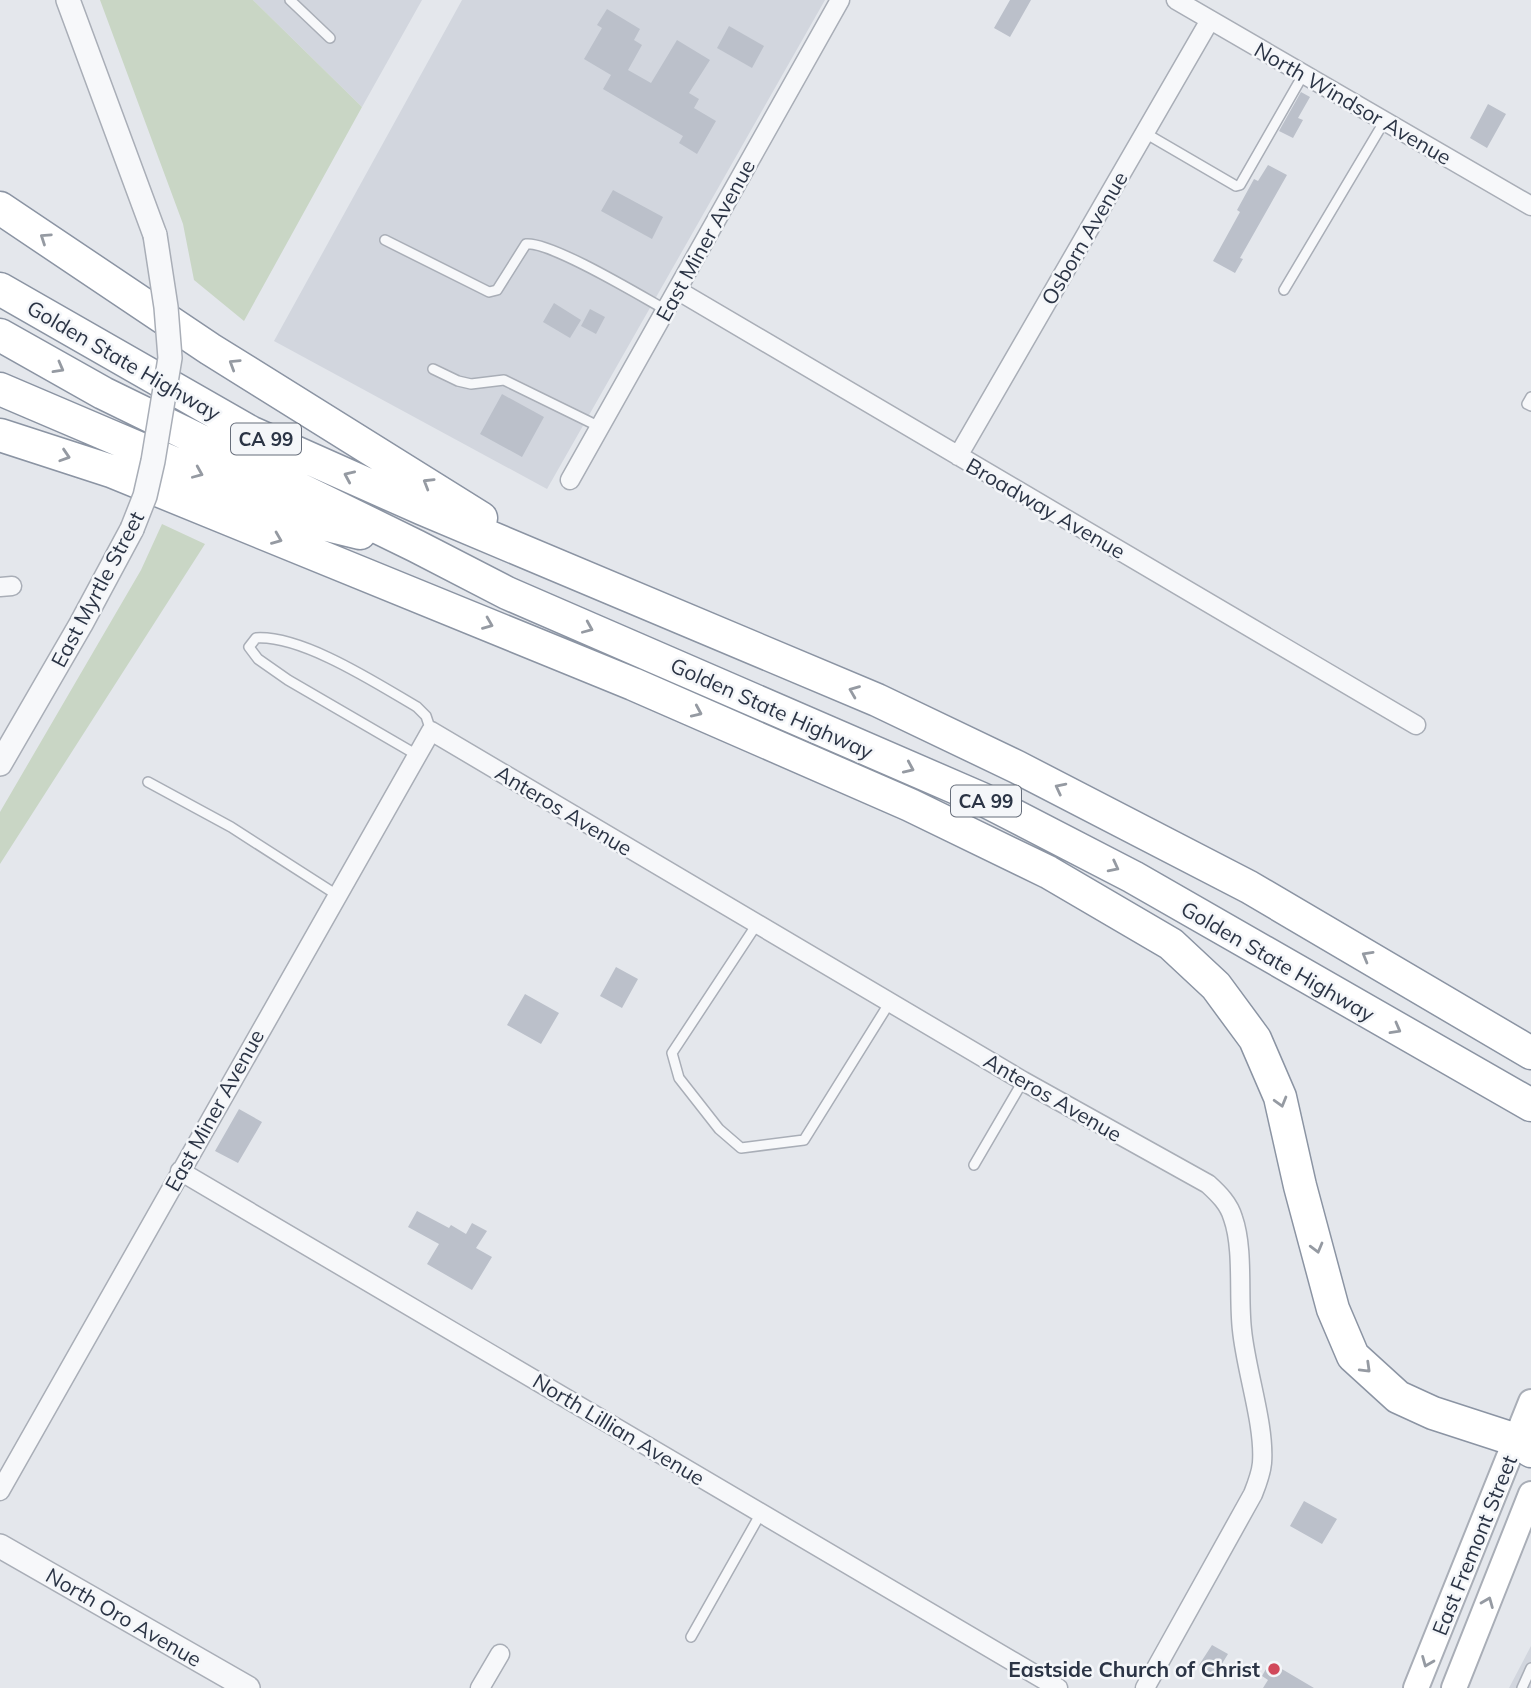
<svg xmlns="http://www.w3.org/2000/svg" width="1531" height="1688" font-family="Mulish,sans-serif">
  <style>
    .built { fill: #d2d6de }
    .green { fill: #c9d6c5 }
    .building { fill: #bbc0ca }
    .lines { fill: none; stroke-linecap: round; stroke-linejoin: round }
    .service-casing { stroke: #a9aeb7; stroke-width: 12 }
    .minor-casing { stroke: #a9aeb7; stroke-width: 21 }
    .tertiary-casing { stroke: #a9aeb7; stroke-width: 26 }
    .secondary-casing { stroke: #a9aeb7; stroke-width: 28 }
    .motorway-casing { stroke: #8b94a3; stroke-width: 35 }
    .service { stroke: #f7f8fa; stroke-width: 9 }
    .minor { stroke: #f7f8fa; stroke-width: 18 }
    .tertiary { stroke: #f7f8fa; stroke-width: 23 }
    .secondary { stroke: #fff; stroke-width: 24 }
    .motorway { stroke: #fff; stroke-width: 32 }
    .tertiary-bridge-casing { stroke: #a9aeb7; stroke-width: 26; stroke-linecap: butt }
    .tertiary-bridge { stroke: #f7f8fa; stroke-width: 23 }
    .oneway { stroke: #959aa2 }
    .poi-dot { fill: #d1495b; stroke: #f4f6f9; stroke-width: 2.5 }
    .labels { text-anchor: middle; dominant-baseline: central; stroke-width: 5; stroke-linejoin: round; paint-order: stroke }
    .shield { fill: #f4f6f9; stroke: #676e7b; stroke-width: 2 }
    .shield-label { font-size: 19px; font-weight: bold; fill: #2b3445 }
    .street-label { font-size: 21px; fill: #2b3445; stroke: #f4f6f9 }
    .poi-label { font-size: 21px; font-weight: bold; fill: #2b3445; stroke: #f4f6f9; text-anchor: end }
  </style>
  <rect width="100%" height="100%" fill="#e4e7ec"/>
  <!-- built -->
  <path class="built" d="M253 0H422L362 107Z
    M462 0H825L547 489 274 341Z
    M1531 1646V1688H1509Z"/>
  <!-- green -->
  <path class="green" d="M100 0H253L362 107 244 321 194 280 183 224Z
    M162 524 205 544 0 864V812L141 570Z"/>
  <!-- building -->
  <path class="building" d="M1010 0H1031L1010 37 994 28Z
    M607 9 640 29 634 40 642 45 628 70 651 83 677 40 710 60 689 93 699 99 694 108 716 121 697 154 679 143 683 136 603 89 611 75 584 59 602 28 597 25Z
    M729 26 764 46 752 68 717 48Z
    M1301 92 1310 97 1298 118 1303 120 1293 138 1279 131Z
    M1488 104 1506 114 1487 148 1470 138Z
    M1268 165 1287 175 1240 258 1243 259 1235 273 1213 261 1240 212 1237 210 1254 179 1258 181Z
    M613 190 663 217 652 239 601 211Z
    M554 303 581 320 570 338 543 322Z
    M590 309 605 317 596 334 581 326Z
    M502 394 544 417 522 457 480 434Z
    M616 967 638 979 622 1008 600 996Z
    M525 994 559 1013 541 1044 507 1025Z
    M239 1109 262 1122 238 1163 215 1151Z
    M417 1211 449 1228 451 1225 466 1234 472 1223 487 1231 476 1248 492 1257 472 1290 427 1264 439 1244 408 1227Z
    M1304 1501 1337 1519 1322 1544 1290 1526Z
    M1212 1645 1228 1654 1215 1675 1199 1665Z
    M1270 1662 1314 1688H1263L1268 1680 1262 1676Z"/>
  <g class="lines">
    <defs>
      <path id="service" d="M290 0 330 38
        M1145 133 1236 186 1240 185 1303 75
        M385 240 489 292 497 290 526 244C550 241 641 296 666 310
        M1284 290 1384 122
        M433 369 458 381 471 384 504 380 600 427
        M1531 397 1527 404 1531 406
        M417 755 288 680 258 659 249 647 256 638C302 635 376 683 417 707L426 716 431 731
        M148 782 231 827 337 895
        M757 924 672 1053 679 1078 719 1129 741 1148 804 1140 890 1002
        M974 1165 1023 1081
        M691 1637 761 1513
        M1522 1688 1531 1668"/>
      <path id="minor" d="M1176 0 1531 206
        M677 290 1416 725
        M958 456 1210 20
        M570 480 840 0
        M0 587 12 586
        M180 1171 1058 1688
        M0 1491 431 731 1023 1081 1208 1184C1219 1194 1229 1204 1233 1218 1244 1249 1238 1297 1242 1330 1246 1371 1265 1425 1262 1463 1261 1474 1257 1484 1253 1494L1145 1688
        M480 1688 500 1654"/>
      <path id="tertiary" d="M68 0 155 235
        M0 764 81 624 132 529
        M0 1546 248 1688"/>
      <path id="secondary" d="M1416 1688 1531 1402
        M1454 1688 1531 1494"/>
      <path id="motorway" d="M0 208 210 349 481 518
        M0 289 250 432 423 509 877 700 1017 767 1249 887 1531 1053
        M0 335 103 393 416 546 507 593 982 799 1133 877 1531 1105
        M0 389 307 520 360 533
        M0 435 111 471 633 684 910 805 1048 872 1171 944 1216 986 1255 1039 1280 1097 1300 1186 1333 1309 1353 1356 1398 1397 1433 1413 1516 1440 1531 1451"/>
    </defs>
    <!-- service casing -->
    <use href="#service" class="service-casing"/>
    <!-- minor casing -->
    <use href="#minor" class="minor-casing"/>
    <!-- tertiary casing -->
    <use href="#tertiary" class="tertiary-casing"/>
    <!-- secondary casing -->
    <use href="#secondary" class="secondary-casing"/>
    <!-- motorway casing -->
    <use href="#motorway" class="motorway-casing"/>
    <!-- service -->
    <use href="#service" class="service"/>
    <!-- minor -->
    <use href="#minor" class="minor"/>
    <!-- tertiary -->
    <use href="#tertiary" class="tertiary"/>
    <!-- secondary -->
    <use href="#secondary" class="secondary"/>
    <!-- motorway -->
    <use href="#motorway" class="motorway"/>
    <defs>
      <path id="tertiary-bridge" d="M132 529 145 496 153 461 170 358 166 307 155 235"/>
    </defs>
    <!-- tertiary-bridge casing -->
    <use href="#tertiary-bridge" class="tertiary-bridge-casing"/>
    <!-- tertiary-bridge -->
    <use href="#tertiary-bridge" class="tertiary-bridge"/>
  </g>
  <!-- one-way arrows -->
  <defs><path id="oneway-chevron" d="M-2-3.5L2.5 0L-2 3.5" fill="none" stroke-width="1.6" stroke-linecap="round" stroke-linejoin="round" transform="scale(1.75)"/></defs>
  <g class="oneway">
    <use href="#oneway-chevron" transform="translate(45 238) rotate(-146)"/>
    <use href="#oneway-chevron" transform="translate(234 364) rotate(-148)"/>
    <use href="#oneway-chevron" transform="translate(59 368) rotate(29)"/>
    <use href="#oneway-chevron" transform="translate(65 456) rotate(18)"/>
    <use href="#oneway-chevron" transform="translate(198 473) rotate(23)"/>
    <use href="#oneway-chevron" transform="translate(349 476) rotate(-156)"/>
    <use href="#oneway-chevron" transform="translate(428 483) rotate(-149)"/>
    <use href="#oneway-chevron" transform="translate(277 539) rotate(22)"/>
    <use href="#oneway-chevron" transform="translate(488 624) rotate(22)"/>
    <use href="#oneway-chevron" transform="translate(588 628) rotate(23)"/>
    <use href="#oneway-chevron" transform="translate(854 691) rotate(-158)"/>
    <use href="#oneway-chevron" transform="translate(697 712) rotate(24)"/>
    <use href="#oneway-chevron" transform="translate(909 768) rotate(24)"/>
    <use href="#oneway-chevron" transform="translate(1060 788) rotate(-153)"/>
    <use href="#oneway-chevron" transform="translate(1114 867) rotate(27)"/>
    <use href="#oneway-chevron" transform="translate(1367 956) rotate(-150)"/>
    <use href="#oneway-chevron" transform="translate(1396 1029) rotate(29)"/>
    <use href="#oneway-chevron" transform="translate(1281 1102) rotate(74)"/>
    <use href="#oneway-chevron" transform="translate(1317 1248) rotate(75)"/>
    <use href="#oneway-chevron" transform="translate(1366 1368) rotate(44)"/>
    <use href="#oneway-chevron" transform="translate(1488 1602) rotate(-68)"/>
    <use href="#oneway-chevron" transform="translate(1427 1662) rotate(112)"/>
  </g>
  <!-- markers -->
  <circle class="poi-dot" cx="1274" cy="1669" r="7"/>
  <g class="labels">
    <!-- shield labels -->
    <g class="shield">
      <rect x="231" y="423.5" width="70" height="31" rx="5"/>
      <rect x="951" y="785.5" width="70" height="31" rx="5"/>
    </g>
    <g class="shield-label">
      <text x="266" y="439">CA 99</text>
      <text x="986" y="801">CA 99</text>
    </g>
    <!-- street labels -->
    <g class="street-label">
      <text transform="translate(1353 103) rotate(30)">North Windsor Avenue</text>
      <text transform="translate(1084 238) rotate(-60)">Osborn Avenue</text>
      <text transform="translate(705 240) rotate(-61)">East Miner Avenue</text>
      <text transform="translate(124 360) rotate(30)">Golden State Highway</text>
      <text transform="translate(1046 508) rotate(30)">Broadway Avenue</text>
      <text transform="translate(97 589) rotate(-62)">East Myrtle Street</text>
      <text transform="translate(772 708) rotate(24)">Golden State Highway</text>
      <text transform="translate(564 810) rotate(31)">Anteros Avenue</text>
      <text transform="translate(1278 961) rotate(30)">Golden State Highway</text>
      <text transform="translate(1053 1097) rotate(30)">Anteros Avenue</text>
      <text transform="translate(214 1110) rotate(-61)">East Miner Avenue</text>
      <text transform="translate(619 1429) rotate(31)">North Lillian Avenue</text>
      <text transform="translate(1474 1545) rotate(-68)">East Fremont Street</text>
      <text transform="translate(124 1617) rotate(30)">North Oro Avenue</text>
    </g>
    <!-- poi labels -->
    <g class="poi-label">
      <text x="1260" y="1669">Eastside Church of Christ</text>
    </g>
  </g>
</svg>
